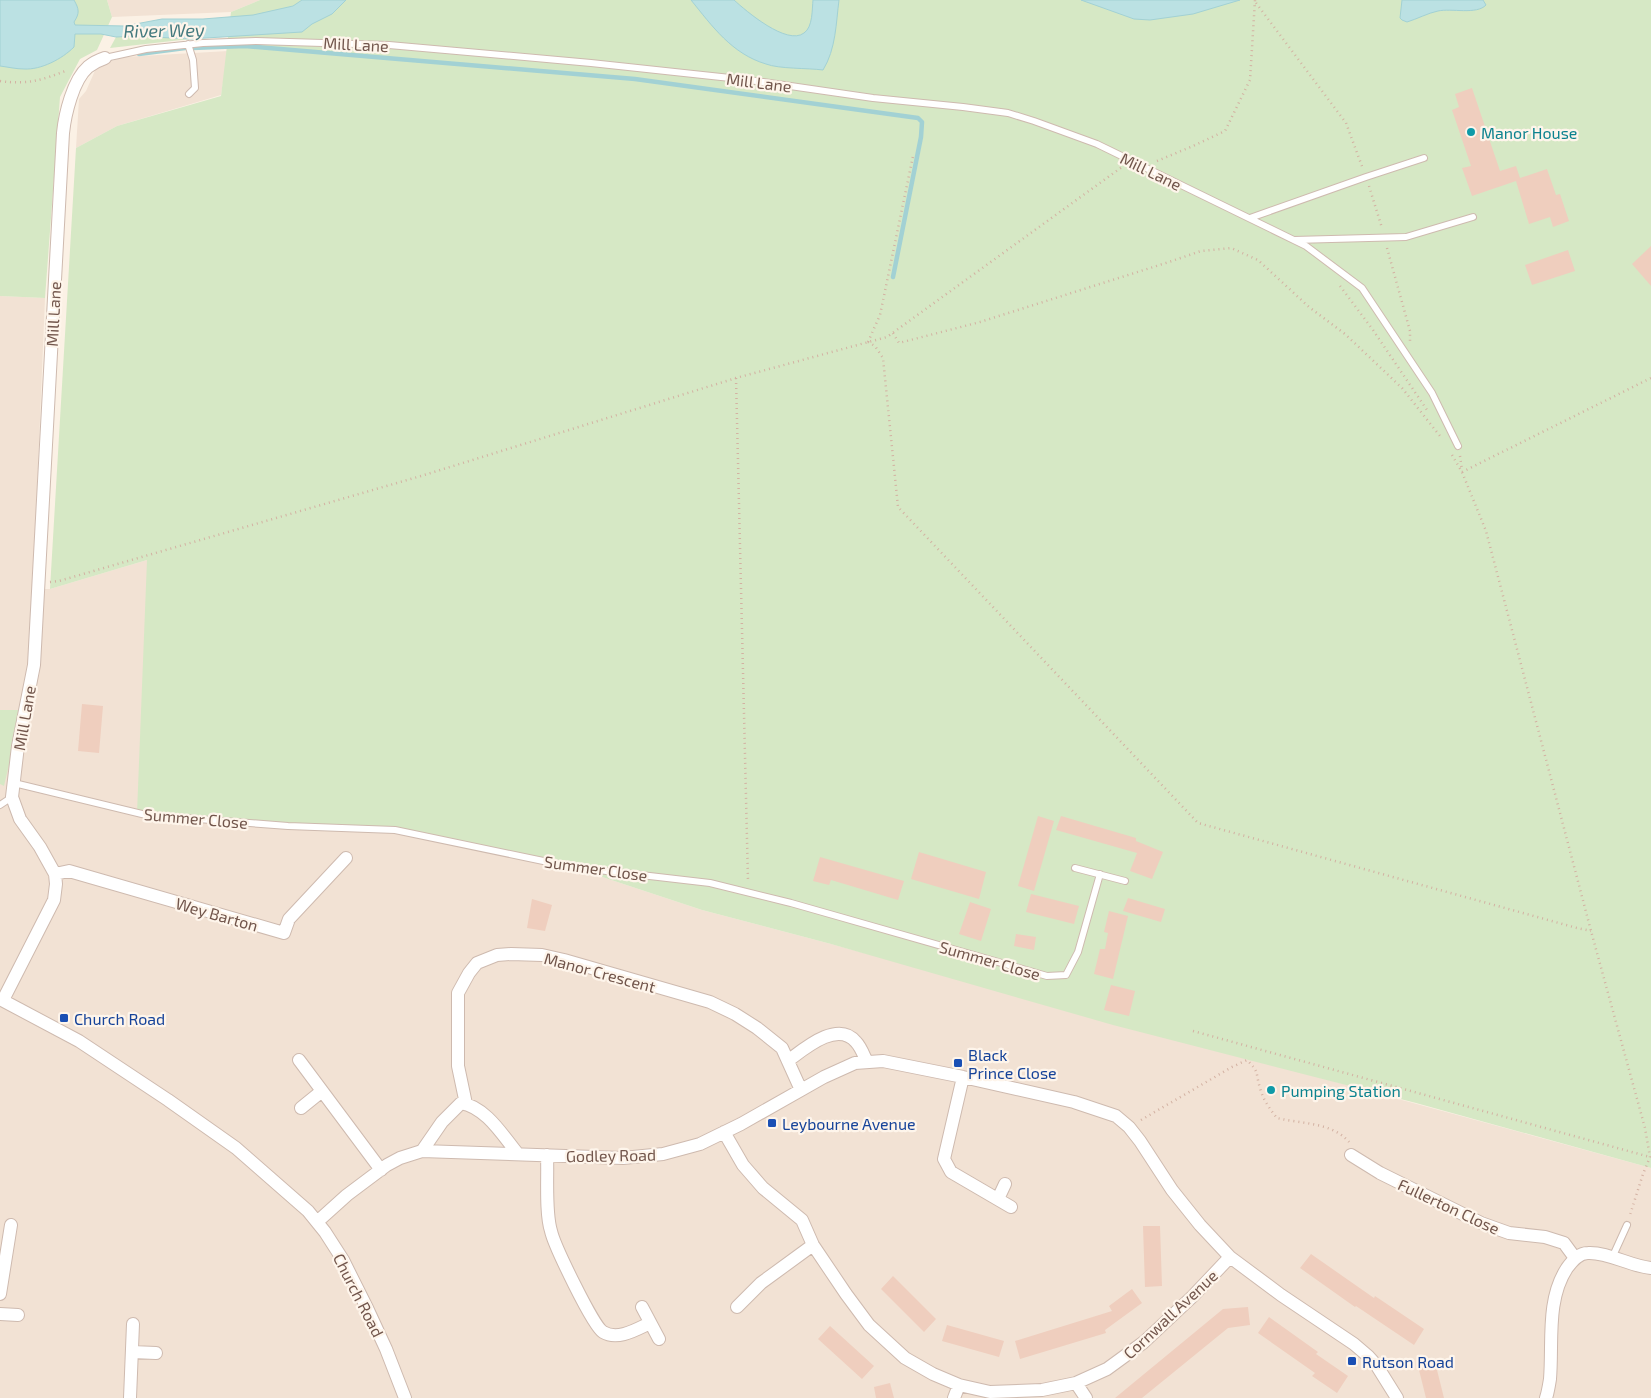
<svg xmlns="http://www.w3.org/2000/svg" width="1651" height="1398" font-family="'Exo 2',sans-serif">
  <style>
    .residential { fill: #f2e2d4 }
    .green { fill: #d6e8c5 }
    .water { fill: #bbe1e3; stroke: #a2d1d4 }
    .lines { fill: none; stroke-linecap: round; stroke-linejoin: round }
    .stream { stroke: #a2d1d4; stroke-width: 4.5 }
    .building { fill: #efcebe }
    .service-casing { stroke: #cebaaf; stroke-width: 8 }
    .minor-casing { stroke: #cebaaf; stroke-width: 14 }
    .path { stroke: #d3b1a2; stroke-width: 2.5; stroke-dasharray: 1 4; stroke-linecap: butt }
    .service { stroke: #fff; stroke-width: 6 }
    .minor { stroke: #fff; stroke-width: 12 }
    .culture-dot { fill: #0f9aa8; stroke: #fef5eb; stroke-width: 2 }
    .transit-dot { fill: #1a4fb4; stroke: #fef5eb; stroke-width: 2 }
    .labels { text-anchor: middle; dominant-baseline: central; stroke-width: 4.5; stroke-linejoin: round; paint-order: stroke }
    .street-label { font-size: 16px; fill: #72564c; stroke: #fef5eb }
    .culture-label { font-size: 16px; fill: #0d838f; stroke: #fef5eb; text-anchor: start }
    .transit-label { font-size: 16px; fill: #164399; stroke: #fef5eb; text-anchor: start }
    .water-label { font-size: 18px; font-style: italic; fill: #43797e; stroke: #fef5eb }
  </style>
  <rect width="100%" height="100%" fill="#fbf1e5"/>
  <!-- residential -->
  <path class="residential" d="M107 0H260L231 12 112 17Z
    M228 51 221 95 117 126 76 148 79 99 86 91 97 66 124 57Z
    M0 296 45 298 33 589H50L147 560 395 830 572 867 702 910 831 944 1651 1168V1398H0Z"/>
  <!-- green -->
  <path class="green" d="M0 0H107L112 17 97 50 80 59 60 97 45 298 0 296Z
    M260 0H1651V1168L1416 1103 1113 1025 831 944 702 910 572 867 395 830 288 826 137 813 147 560 50 589 76 148 117 126 221 96 231 12Z
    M136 36 190 39 110 48 116 37Z
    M0 710H22L4 786 0 784Z"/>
  <!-- water -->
  <path class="water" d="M0 0H74C79 9 80 13 74 22L75 25 125 26 162 19H203L253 15 293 6 302 0H346L332 14 312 24 302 32 190 39 136 36 116 37 101 34H75L74 47C62 59 41 70 24 69 16 69 8 67 0 66Z
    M691 0H734C746 11 787 46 804 33 813 27 812 9 813 0H839C836 23 836 49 823 70 808 68 779 69 766 64 732 54 712 26 691 0Z
    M1081 0H1240L1193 14 1150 20 1134 19Z
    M1402 0H1483L1486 5C1477 15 1451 8 1438 11 1428 13 1417 19 1407 22L1402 20 1400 18Z"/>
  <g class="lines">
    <!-- stream -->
    <path class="stream" d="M192 48 245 46 635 79 918 118 922 122 921 137 893 277
      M139 54 185 48"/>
  </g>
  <!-- building -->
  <path class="building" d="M1472 88 1500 171 1516 166 1520 178 1547 169 1556 195 1560 194 1569 221 1553 227 1550 217 1529 224 1516 181 1472 196 1462 168 1471 166 1452 110 1459 107 1455 94Z
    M1651 246V286L1632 264Z
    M1568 250 1575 271 1532 285 1525 265Z
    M82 704 103 706 99 753 78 751Z
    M1038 816 1054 821 1034 891 1018 886Z
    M1061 816 1136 838V841L1163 852 1152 879 1130 871 1137 853 1056 830Z
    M919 852 986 872 979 899 911 879Z
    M820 857 904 881 898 900 831 880 829 885 813 881Z
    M1031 894 1079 906 1074 924 1026 912Z
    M1128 898 1165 909 1161 922 1123 911Z
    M532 899 552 905 545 931 527 928Z
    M970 902 991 909 981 941 959 934Z
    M1109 911 1128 916 1113 979 1094 974 1100 949H1105L1108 933 1104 932Z
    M1016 934 1036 937 1034 950 1014 946Z
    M1111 985 1135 991 1129 1016 1104 1010Z
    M1143 1226H1160L1162 1286 1145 1287Z
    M1311 1254 1374 1298 1375 1296 1424 1329 1414 1345 1356 1306 1355 1307 1300 1268Z
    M893 1276 936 1319 924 1332 881 1289Z
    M1132 1289 1142 1303 1105 1330 1106 1333 1020 1359 1015 1341 1112 1311 1109 1306Z
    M1248 1307 1250 1325 1228 1328 1142 1398H1115L1223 1309Z
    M1269 1317 1318 1352 1316 1354 1348 1376 1337 1393 1312 1376 1315 1373 1258 1333Z
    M947 1325 1004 1341 999 1357 942 1341Z
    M830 1326 874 1366 862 1379 818 1339Z
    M1435 1362 1444 1398H1426L1418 1366Z
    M890 1383 894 1398H876L874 1387Z"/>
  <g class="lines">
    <defs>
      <path id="service" d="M188 44 193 60 195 88 189 94
        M105 58 146 49 203 43 256 41 389 45 591 63 749 80 873 98 963 107 1008 113 1034 121 1097 144 1306 246 1362 288 1432 393 1458 446
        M1250 218 1366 177 1424 158
        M1294 240 1406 237 1473 217
        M14 783 146 815 288 826 395 830 572 867 710 883 791 903 1047 976 1066 975 1078 952 1100 874
        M0 805 12 797
        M1075 868 1125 881
        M1612 1258 1627 1225"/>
      <path id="minor" d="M55 874 69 871 284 933 289 919 346 858
        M0 999 79 1041 168 1100 236 1148 308 1211 325 1232 343 1260 367 1308 386 1349 405 1398
        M3 1000 54 900 56 884 55 874 40 847 20 819 12 797 18 746 34 665 63 133C65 114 73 80 88 67 93 63 99 60 105 58
        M299 1060 381 1170
        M789 1060C805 1048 838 1020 856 1042 861 1047 864 1056 867 1062
        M963 1077 944 1159 951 1172 1011 1207
        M466 1104 458 1066V993L469 973 477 963 497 955 511 954 542 955 564 960 710 1002 735 1014 757 1028 782 1048 801 1090
        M301 1108 322 1091
        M724 1132 743 1165 763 1188 802 1220 813 1245 846 1294 869 1325 905 1358 933 1374 959 1385 990 1392 1042 1390 1076 1383 1107 1369 1144 1342 1193 1296 1230 1257
        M422 1151 442 1122 461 1103C486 1107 503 1136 518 1154
        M547 1155C548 1176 545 1212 551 1231 554 1245 593 1326 603 1332 618 1341 637 1329 650 1323
        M1351 1155 1380 1173 1481 1223 1509 1233 1545 1237 1564 1243 1575 1258
        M998 1199 1005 1184
        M317 1222 347 1195 387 1165 400 1158 422 1151 623 1158 663 1154 700 1144 741 1124 824 1077 855 1063 883 1061 963 1077 1074 1102 1116 1116 1129 1127 1140 1141 1172 1190 1200 1225 1230 1257 1281 1295 1354 1344 1368 1356 1377 1366 1397 1398
        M0 1294 11 1225
        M642 1307 659 1339
        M737 1307 761 1283 813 1245
        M0 1314 18 1315
        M132 1352 156 1353
        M1076 1383 1086 1398
        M130 1398 133 1324
        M954 1398 959 1385
        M1546 1398C1548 1392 1549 1385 1550 1379 1553 1342 1546 1300 1567 1268 1573 1260 1579 1253 1588 1253 1608 1252 1630 1266 1651 1268"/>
    </defs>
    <!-- service casing -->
    <use href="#service" class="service-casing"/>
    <!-- minor casing -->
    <use href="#minor" class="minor-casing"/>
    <!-- path -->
    <path class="path" d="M1256 3 1346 123 1363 169
      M0 81C28 85 42 80 68 70
      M1157 161 1193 146 1225 131 1250 80 1255 0
      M1369 186 1382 228
      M1387 248 1410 331V342
      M1340 286 1373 330 1427 410
      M893 333 899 343 980 322 1169 262 1201 251 1231 248 1258 260 1309 307 1345 334 1402 388 1440 436
      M868 342 875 346 883 358 898 507 1198 823 1577 928 1591 931
      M868 342 880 315 913 156
      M736 378 748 881
      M1452 455 1462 472 1486 531 1591 931 1645 1128 1650 1157 1643 1174 1630 1215
      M1460 456 1462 470
      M1462 472 1651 378
      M50 582 59 581 421 476 736 378 887 337 1122 167
      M1193 1031 1650 1157
      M1141 1120 1232 1067 1247 1060C1260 1073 1255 1072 1260 1088 1263 1100 1270 1109 1277 1118 1301 1124 1332 1122 1349 1142"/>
    <!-- service -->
    <use href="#service" class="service"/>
    <!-- minor -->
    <use href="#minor" class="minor"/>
  </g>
  <!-- markers -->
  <g class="culture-dot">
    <circle cx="1471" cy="132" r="5"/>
    <circle cx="1271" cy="1090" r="5"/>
  </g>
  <g class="transit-dot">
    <rect x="59" y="1013" width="10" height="10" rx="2.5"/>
    <rect x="953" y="1058" width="10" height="10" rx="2.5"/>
    <rect x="767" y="1118" width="10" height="10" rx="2.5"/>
    <rect x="1347" y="1356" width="10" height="10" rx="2.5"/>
  </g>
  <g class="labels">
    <!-- street labels -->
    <g class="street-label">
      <text transform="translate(356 44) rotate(3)">Mill Lane</text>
      <text transform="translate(759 82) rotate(7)">Mill Lane</text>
      <text transform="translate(1151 171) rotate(26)">Mill Lane</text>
      <text transform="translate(53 314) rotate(-87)">Mill Lane</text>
      <text transform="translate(24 718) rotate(-80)">Mill Lane</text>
      <text transform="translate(196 818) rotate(5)">Summer Close</text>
      <text transform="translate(596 868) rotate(8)">Summer Close</text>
      <text transform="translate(217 914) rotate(16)">Wey Barton</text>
      <text transform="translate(990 960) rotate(16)">Summer Close</text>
      <text transform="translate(600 972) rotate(15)">Manor Crescent</text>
      <text transform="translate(611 1155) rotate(-1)">Godley Road</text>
      <text transform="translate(1449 1206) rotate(25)">Fullerton Close</text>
      <text transform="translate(359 1295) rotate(63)">Church Road</text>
      <text transform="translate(1170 1314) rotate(-43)">Cornwall Avenue</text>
    </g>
    <!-- culture labels -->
    <g class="culture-label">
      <text x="1481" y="132">Manor House</text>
      <text x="1281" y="1090">Pumping Station</text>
    </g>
    <!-- transit labels -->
    <g class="transit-label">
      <text x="74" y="1018">Church Road</text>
      <text x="968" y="1054">Black<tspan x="968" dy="18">Prince Close</tspan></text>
      <text x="782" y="1123">Leybourne Avenue</text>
      <text x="1362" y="1361">Rutson Road</text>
    </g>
    <!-- water labels -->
    <g class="water-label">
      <text transform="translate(164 30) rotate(-1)">River Wey</text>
    </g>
  </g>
</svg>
